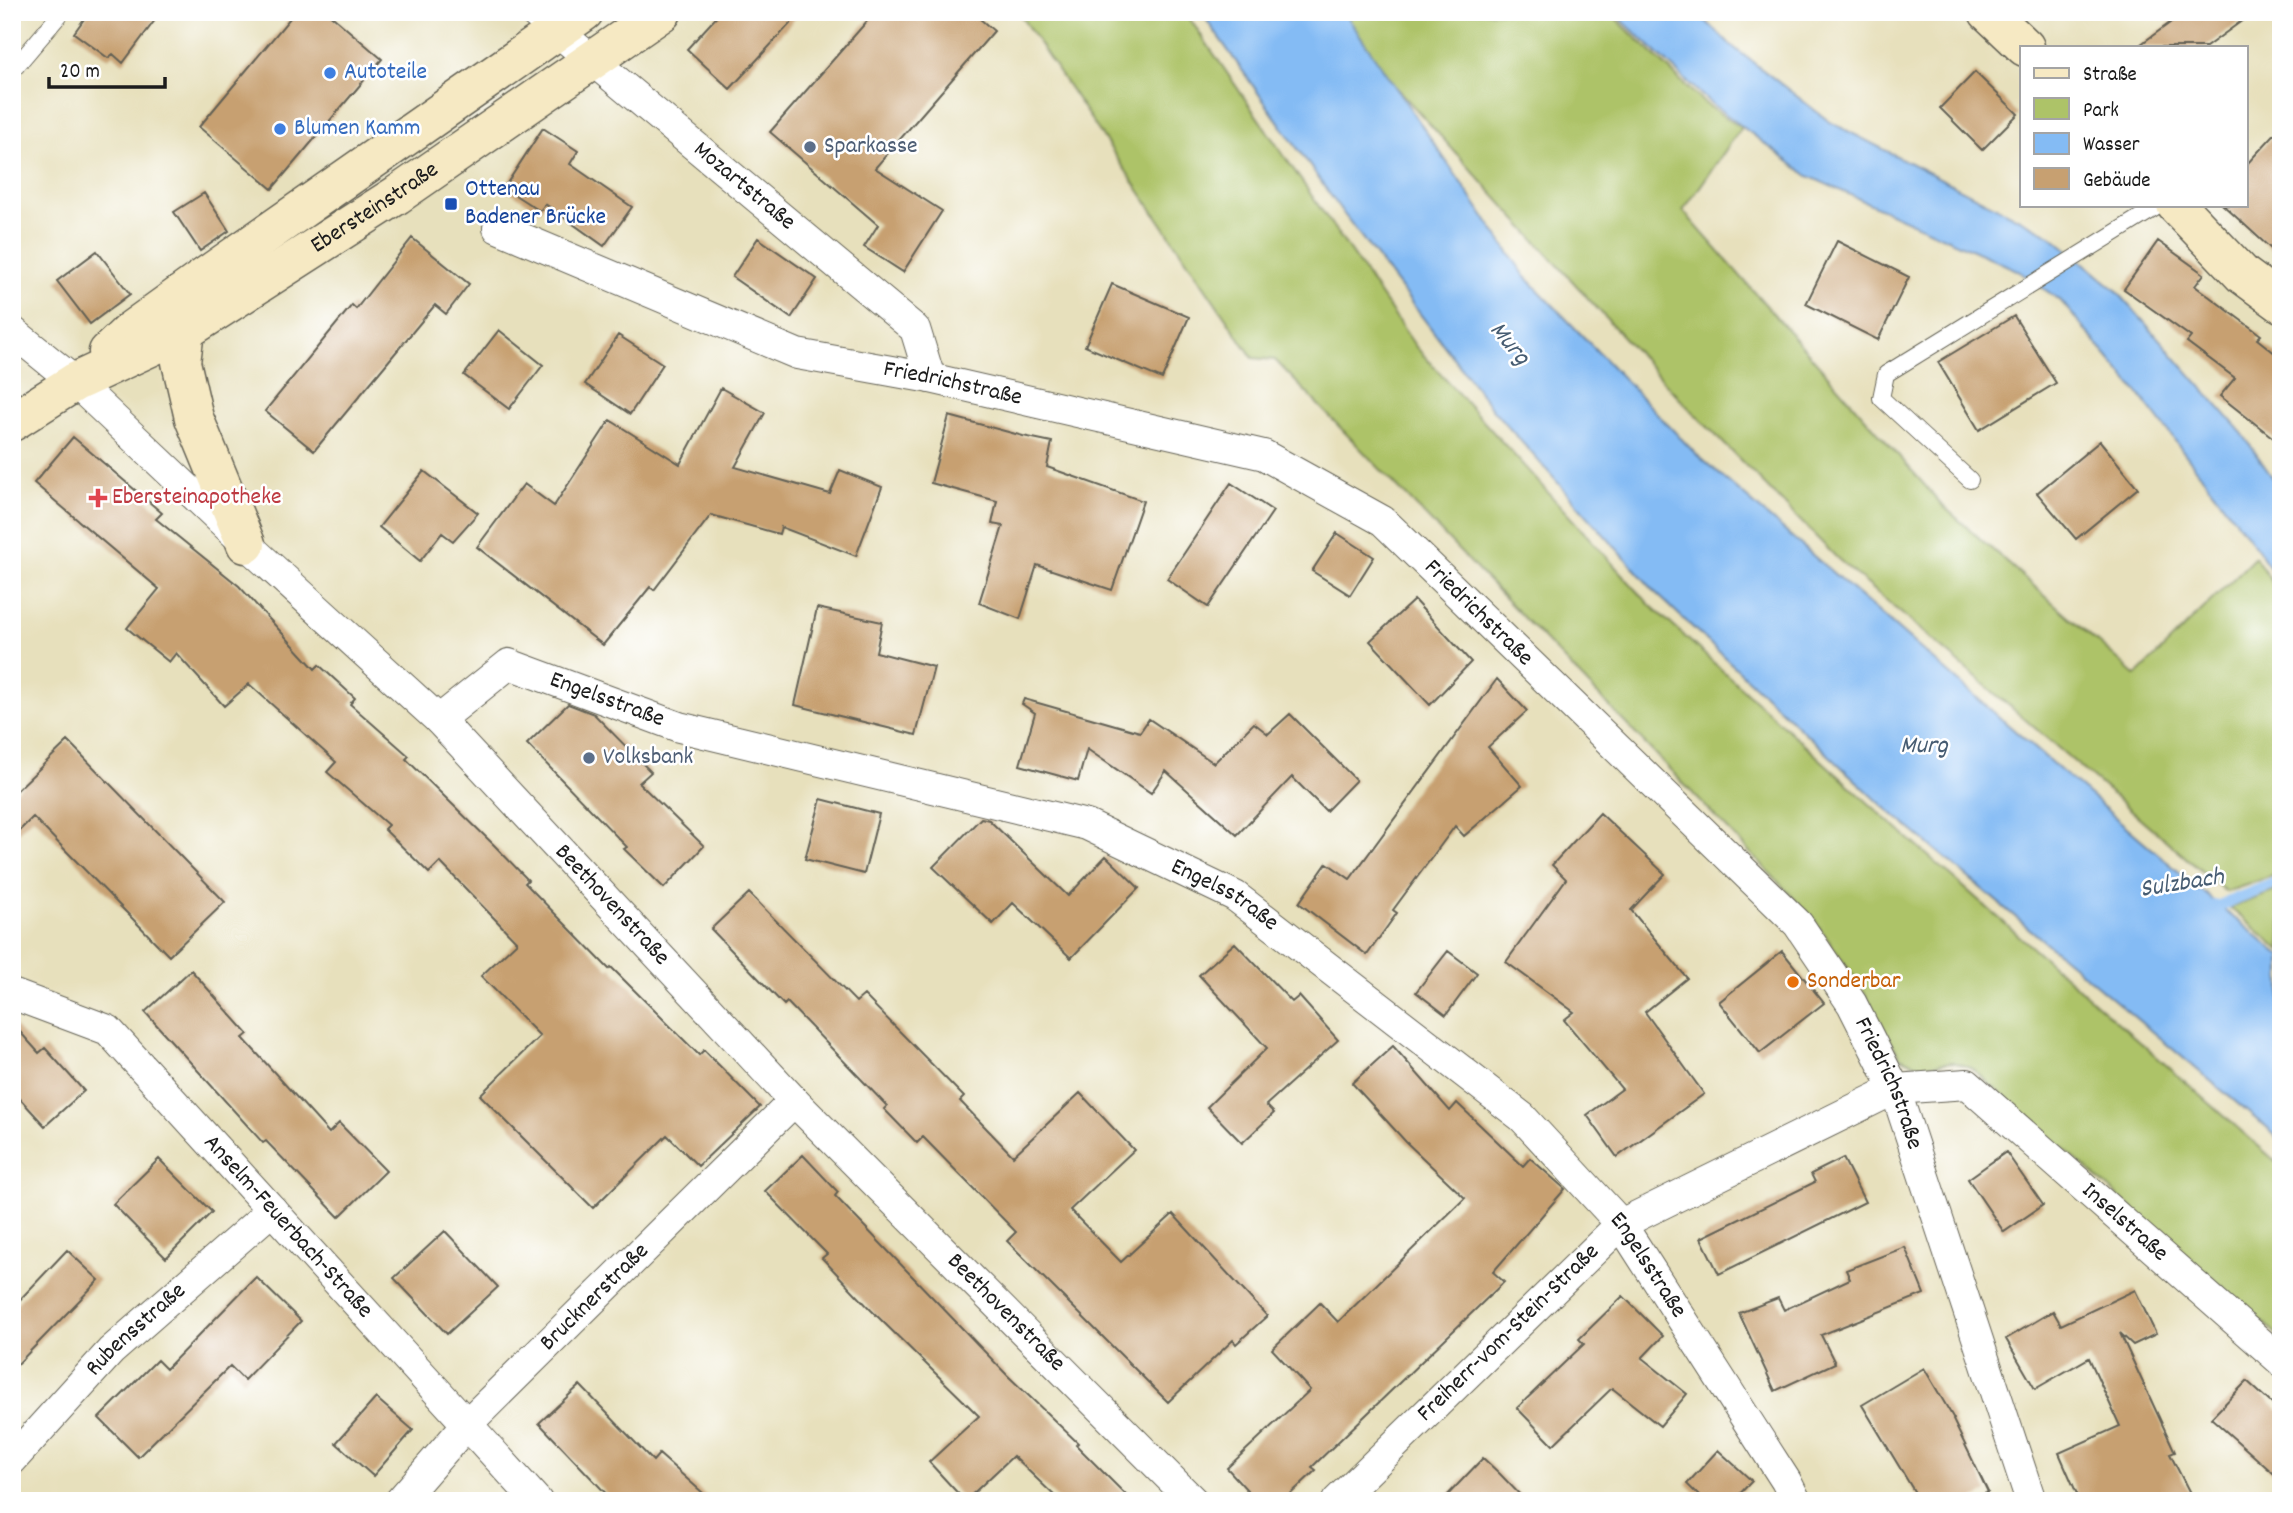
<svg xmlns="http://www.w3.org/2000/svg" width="2293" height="1513" font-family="Dekko,sans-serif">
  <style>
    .green { fill: #adc368; stroke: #647042; stroke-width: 2 }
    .water { fill: #84bbf4; stroke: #506c88; stroke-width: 2 }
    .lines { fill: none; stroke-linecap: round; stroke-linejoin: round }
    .stream { stroke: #84bbf4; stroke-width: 12 }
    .building { fill: #c7a071 }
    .lane-casing { stroke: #636154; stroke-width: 18 }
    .street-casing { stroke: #636154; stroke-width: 32 }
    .secondary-casing { stroke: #636154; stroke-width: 41 }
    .lane { stroke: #fff; stroke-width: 16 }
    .street { stroke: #fff; stroke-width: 30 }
    .secondary { stroke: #f6e9c3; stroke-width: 38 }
    .shop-dot { fill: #3f7fe0; stroke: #fff; stroke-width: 2.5 }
    .service-dot { fill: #5c6f8a; stroke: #fff; stroke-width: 2.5 }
    .transit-dot { fill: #1a4fb4; stroke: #fff; stroke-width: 2.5 }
    .health-dot { fill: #e0444e; stroke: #fff; stroke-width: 2.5 }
    .food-dot { fill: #e8710a; stroke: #fff; stroke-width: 2.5 }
    .labels { text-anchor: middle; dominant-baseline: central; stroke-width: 5; stroke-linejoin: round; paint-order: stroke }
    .shop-label { font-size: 24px; fill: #366cbe; stroke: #fff; text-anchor: start }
    .service-label { font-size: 24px; fill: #4e5e75; stroke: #fff; text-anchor: start }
    .street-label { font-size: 24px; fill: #1c1c1c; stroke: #fff }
    .transit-label { font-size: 24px; fill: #164399; stroke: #fff; text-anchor: start }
    .health-label { font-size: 24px; fill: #be3a42; stroke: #fff; text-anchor: start }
    .food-label { font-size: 24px; fill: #c56008; stroke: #fff; text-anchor: start }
    .water-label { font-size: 26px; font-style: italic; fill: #465c72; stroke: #fff }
  </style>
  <rect width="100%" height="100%" fill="#fff"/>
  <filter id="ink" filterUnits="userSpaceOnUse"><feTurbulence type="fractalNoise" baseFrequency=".0143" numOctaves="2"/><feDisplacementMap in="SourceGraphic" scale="14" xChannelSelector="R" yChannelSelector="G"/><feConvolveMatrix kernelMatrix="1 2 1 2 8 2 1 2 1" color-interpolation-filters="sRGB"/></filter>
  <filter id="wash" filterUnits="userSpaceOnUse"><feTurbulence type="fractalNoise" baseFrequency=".00686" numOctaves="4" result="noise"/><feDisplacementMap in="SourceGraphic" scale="28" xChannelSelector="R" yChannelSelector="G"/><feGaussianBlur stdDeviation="1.57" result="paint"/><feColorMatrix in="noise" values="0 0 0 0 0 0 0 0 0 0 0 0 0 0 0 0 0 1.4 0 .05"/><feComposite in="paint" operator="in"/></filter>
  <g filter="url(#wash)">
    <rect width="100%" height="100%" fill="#e7e0bc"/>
    <!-- green -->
    <path class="green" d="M1018 12H1185L1416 347 1650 605 1884 817 2281 1166V1338L1970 1067 1952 1062 1922 1066 1900 1057 1863 990 1813 918 1275 360 1253 358Z
      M1342 12H1609L1703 102 1741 128 1683 211 1943 506 2136 676 2255 557 2281 595V873L2226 892 1838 559 1676 395 1384 74Z
      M2281 889V950L2230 908Z"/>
    <!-- water -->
    <path class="water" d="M1201 12H1344L1525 276 1695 453 2067 776 2219 906 2281 955V1140L1882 805 1657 594 1494 411 1343 213Z
      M1613 12H1697L1728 43 1830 122 2049 234 2116 290 2242 433 2281 490V585L2259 551 2144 400 2061 301 2017 270 1808 176 1708 101Z"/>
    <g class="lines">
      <!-- stream -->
      <path class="stream" d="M2202 907 2219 906 2281 881"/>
    </g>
    <g id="blocks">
      <!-- building -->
      <path class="building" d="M89 12H161L123 63 113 54 108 58 74 33Z
        M295 12H327L382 59 272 189 199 127Z
        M721 12H801L730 89 687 49Z
        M875 12H972L994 31 875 168 942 211 903 272 864 247 878 225 770 132Z
        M2185 12H2254L2206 47H2137Z
        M1975 72 2018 114 1982 150 1940 108Z
        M2281 127V258L2223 205H2246V165Z
        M543 128 578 151 570 164 632 207 604 246 545 204 540 211 504 188Z
        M204 193 229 231 200 251 174 212Z
        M412 238 469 284 446 314 435 305 314 451 265 411 352 305 356 309Z
        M758 238 817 279 791 318 732 277Z
        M1837 241 1909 277 1878 340 1806 304Z
        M2158 241 2204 274 2195 286 2261 335 2257 339 2281 358V444L2220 396 2235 378 2187 342 2191 337 2124 289Z
        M97 251 130 294 90 324 57 281Z
        M1112 284 1189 317 1162 379 1085 346Z
        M2014 316 2056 383 1979 430 1938 362Z
        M499 330 543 365 509 409 464 375Z
        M618 335 663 364 630 414 585 384Z
        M721 388 765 413 735 467 830 494 840 470 882 487 856 556 781 527 779 534 711 515 654 590 650 587 603 645 477 547 524 484 554 506 610 420 680 464Z
        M949 416 1023 436 1052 442 1047 467 1143 501 1112 590 1037 565 1020 619 979 603 1003 526 992 524 997 501 931 483Z
        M73 437 162 513 156 519 239 586 315 669 319 665 355 698 350 704 409 756 406 759 494 845 528 880 525 883 609 969 611 967 699 1055 704 1050 760 1107 698 1166 667 1135 593 1208 480 1095 540 1036 481 976 517 942 440 862 429 873 384 829 388 825 327 772 336 762 249 684 224 706 176 653 169 662 127 628 159 589 34 483Z
        M2100 441 2138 488 2076 539 2037 493Z
        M424 471 478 513 453 541 442 533 420 561 379 527Z
        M1231 483 1273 511 1208 607 1167 579Z
        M1337 533 1374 557 1350 595 1312 571Z
        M1414 600 1471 662 1430 705 1370 641Z
        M817 608 882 622 876 652 934 667 916 735 795 705Z
        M1497 679 1527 711 1488 747 1522 786 1464 836 1455 826 1393 910 1397 913 1367 955 1299 903 1327 863 1350 879Z
        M1024 699 1140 732 1149 719 1214 763 1254 723 1268 734 1290 714 1356 780 1326 811 1292 777 1237 835 1166 771 1151 793 1087 749 1078 781 1020 765 1035 713 1022 704Z
        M568 704 594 714 651 772 639 783 704 846 664 888 624 849 627 847 527 744Z
        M68 741 225 902 169 956 33 817 12 838V795Z
        M821 799 879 814 864 874 805 859Z
        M1600 813 1665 874 1631 910 1687 978 1645 1012 1704 1094 1617 1157 1587 1115 1622 1089 1564 1020 1574 1012 1506 962 1566 879 1552 865Z
        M981 818 989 820 1068 896 1106 856 1139 888 1071 958 1013 903 993 924 933 867Z
        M749 893 856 1002 864 995 964 1097 960 1101 1013 1156 1080 1093 1134 1150 1070 1210 1121 1262 1173 1214 1267 1316 1236 1344 1233 1340 1168 1402 1007 1241 1016 1232 923 1137 917 1143 884 1109 887 1106 787 1002 784 1005 711 929Z
        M1235 943 1292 1002 1299 996 1338 1040 1266 1105 1274 1113 1242 1143 1207 1107 1267 1048 1199 975Z
        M1448 951 1477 973 1446 1015 1416 992Z
        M1782 951 1824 1003 1760 1053 1719 1002Z
        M191 970 248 1034 243 1038 329 1133 339 1123 386 1171 339 1217 266 1141 263 1143 145 1012Z
        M12 1023 39 1053 45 1048 84 1091 45 1126 12 1090Z
        M1393 1046 1450 1111 1457 1103 1523 1166 1530 1158 1565 1189 1493 1272 1504 1282 1312 1467 1316 1470 1283 1501H1257L1227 1468 1310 1390 1272 1349 1320 1303 1338 1322 1465 1198 1406 1142 1352 1083Z
        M2006 1152 2043 1205 2004 1232 1968 1179Z
        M803 1155 838 1192 835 1196 911 1275 1007 1375 1078 1443 1076 1445 1132 1501H1060L1013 1456 965 1501 929 1462 979 1416 871 1310 822 1258 827 1254 765 1191Z
        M1843 1158 1865 1202 1719 1274 1701 1238 1815 1182 1811 1174Z
        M159 1159 212 1212 166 1258 113 1204Z
        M445 1231 498 1287 447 1334 394 1278Z
        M1905 1247 1924 1294 1821 1335 1835 1363 1775 1391 1739 1313 1778 1298 1784 1310 1850 1279 1846 1270Z
        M67 1250 99 1280 12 1370V1308Z
        M256 1277 301 1321 244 1380 230 1366 138 1457 99 1418 157 1360 166 1369Z
        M2135 1290 2156 1334 2133 1345 2120 1333 2175 1452 2170 1454 2194 1501H2080L2059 1453 2120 1426 2089 1358 2035 1389 2006 1339 2053 1311 2061 1325Z
        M1623 1296 1663 1336 1642 1358 1687 1394 1660 1426 1612 1388 1553 1445 1517 1408 1584 1344 1579 1339Z
        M1924 1368 1954 1419 1953 1420 1988 1492 1969 1501H1920L1862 1405Z
        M2247 1381 2281 1412V1480L2211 1418Z
        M580 1385 653 1461 659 1454 712 1501H613L539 1423Z
        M376 1398 413 1430 373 1476 336 1443Z
        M1718 1450 1752 1481 1733 1501H1704L1687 1484Z
        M1483 1458 1500 1474 1526 1501H1442Z"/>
    </g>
  </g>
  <g filter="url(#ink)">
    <use href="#blocks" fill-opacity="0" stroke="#636154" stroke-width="2"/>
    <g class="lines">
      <defs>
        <path id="lane" d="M12 71 62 12
          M1970 480 1881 398 1886 374 2160 205"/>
        <g id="street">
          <path id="s1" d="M534 12 915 329 930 378"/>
          <path id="s2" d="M498 228 797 354 930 378 1264 455 1383 521 1798 924 1852 1004 1895 1089 2031 1501"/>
          <path id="s3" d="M12 331 75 382 246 544 439 720 794 1101 1193 1501"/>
          <path id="s4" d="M439 720 509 664 679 727 1087 825 1235 896 1522 1117 1621 1224 1786 1481 1796 1501"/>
          <path id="s5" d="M12 994 108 1030 537 1501"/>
          <path id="s6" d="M12 1460 111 1351 272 1210"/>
          <path id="s7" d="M400 1501 468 1423 794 1101"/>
          <path id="s8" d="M1337 1501 1621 1224 1895 1089 1967 1084 2281 1361"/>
        </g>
        <g id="secondary">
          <path d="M1988 12 2025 47"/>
          <path d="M2176 205 2243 275 2281 303"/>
          <path d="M185 331 181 362 194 418 246 544"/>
          <path d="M108 352 130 331 202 279 584 12"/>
          <path id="s9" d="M12 422 75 382 185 331 397 195 662 12"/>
        </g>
      </defs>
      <!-- lane casing -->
      <use href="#lane" class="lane-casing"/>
      <!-- street casing -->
      <use href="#street" class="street-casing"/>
      <!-- secondary casing -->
      <use href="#secondary" class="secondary-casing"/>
      <!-- lane -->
      <use href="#lane" class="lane"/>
      <!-- street -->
      <use href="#street" class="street"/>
      <!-- secondary -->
      <use href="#secondary" class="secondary"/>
    </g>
  </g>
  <!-- markers -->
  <g class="shop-dot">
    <circle cx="330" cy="73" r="7"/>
    <circle cx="280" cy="129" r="7"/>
  </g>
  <g class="service-dot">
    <circle cx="810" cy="147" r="7"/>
    <circle cx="589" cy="758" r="7"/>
  </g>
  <rect class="transit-dot" x="444" y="197" width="14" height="14" rx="3.5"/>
  <path class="health-dot" d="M94.5 487.5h7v7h7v7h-7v7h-7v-7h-7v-7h7z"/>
  <circle class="food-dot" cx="1793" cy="982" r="7"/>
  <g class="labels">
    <!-- shop labels -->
    <g class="shop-label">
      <text x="344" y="73">Autoteile</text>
      <text x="294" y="129">Blumen Kamm</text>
    </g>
    <!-- service labels -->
    <g class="service-label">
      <text x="824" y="147">Sparkasse</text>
      <text x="603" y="758">Volksbank</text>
    </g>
    <!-- street labels -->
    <g class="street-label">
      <text stroke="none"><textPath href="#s1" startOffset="273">Mozartstraße</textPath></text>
      <text stroke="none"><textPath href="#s9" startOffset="422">Ebersteinstraße</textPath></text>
      <text stroke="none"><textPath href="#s2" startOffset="483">Friedrichstraße</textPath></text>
      <text stroke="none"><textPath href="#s2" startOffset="1071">Friedrichstraße</textPath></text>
      <text stroke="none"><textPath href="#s4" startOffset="194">Engelsstraße</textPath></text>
      <text stroke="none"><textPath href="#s4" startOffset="845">Engelsstraße</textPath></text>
      <text stroke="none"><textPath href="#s3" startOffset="831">Beethovenstraße</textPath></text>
      <text stroke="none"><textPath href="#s2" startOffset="1701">Friedrichstraße</textPath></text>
      <text stroke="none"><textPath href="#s8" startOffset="984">Inselstraße</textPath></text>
      <text stroke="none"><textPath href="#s5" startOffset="369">Anselm-Feuerbach-Straße</textPath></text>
      <text stroke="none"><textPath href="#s4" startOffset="1412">Engelsstraße</textPath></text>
      <text stroke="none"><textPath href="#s7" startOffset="282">Brucknerstraße</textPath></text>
      <text stroke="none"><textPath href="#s3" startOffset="1398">Beethovenstraße</textPath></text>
      <text stroke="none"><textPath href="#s6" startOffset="180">Rubensstraße</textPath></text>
      <text stroke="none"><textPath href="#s8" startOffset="240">Freiherr-vom-Stein-Straße</textPath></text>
    </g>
    <!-- transit labels -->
    <g class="transit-label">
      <text x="465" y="190">Ottenau<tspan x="465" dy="28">Badener Brücke</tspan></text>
    </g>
    <!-- health labels -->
    <g class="health-label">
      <text x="112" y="498">Ebersteinapotheke</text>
    </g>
    <!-- food labels -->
    <g class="food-label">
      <text x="1807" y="982">Sonderbar</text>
    </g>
    <!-- water labels -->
    <g class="water-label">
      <text transform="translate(1509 344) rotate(50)">Murg</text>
      <text x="1924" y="746">Murg</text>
      <text transform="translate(2182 884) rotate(-9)">Sulzbach</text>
    </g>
  </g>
  <!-- margin -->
  <rect width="2293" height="1513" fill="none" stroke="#fff" stroke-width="42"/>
  <!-- legend -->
  <rect x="2020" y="46" width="228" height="161" fill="#ffffff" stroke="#a4a4a4" stroke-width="2"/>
  <rect x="2034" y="68" width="35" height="10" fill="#f6e9c3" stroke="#a4a4a4" stroke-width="2"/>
  <text x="2083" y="80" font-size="21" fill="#1c1c1c">Straße</text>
  <rect x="2034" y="98" width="35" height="21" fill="#adc368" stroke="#a4a4a4" stroke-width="2"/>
  <text x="2083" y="116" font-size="21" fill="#1c1c1c">Park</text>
  <rect x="2034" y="133" width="35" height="21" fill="#84bbf4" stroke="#a4a4a4" stroke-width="2"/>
  <text x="2083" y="150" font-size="21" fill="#1c1c1c">Wasser</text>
  <rect x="2034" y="168" width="35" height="21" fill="#c7a071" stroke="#a4a4a4" stroke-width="2"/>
  <text x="2083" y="186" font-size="21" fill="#1c1c1c">Gebäude</text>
  <!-- scale -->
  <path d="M49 77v10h116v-10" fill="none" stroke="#1c1c1c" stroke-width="3.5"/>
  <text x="60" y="77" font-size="21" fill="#1c1c1c" stroke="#ffffff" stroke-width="5" paint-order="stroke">20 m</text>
</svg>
